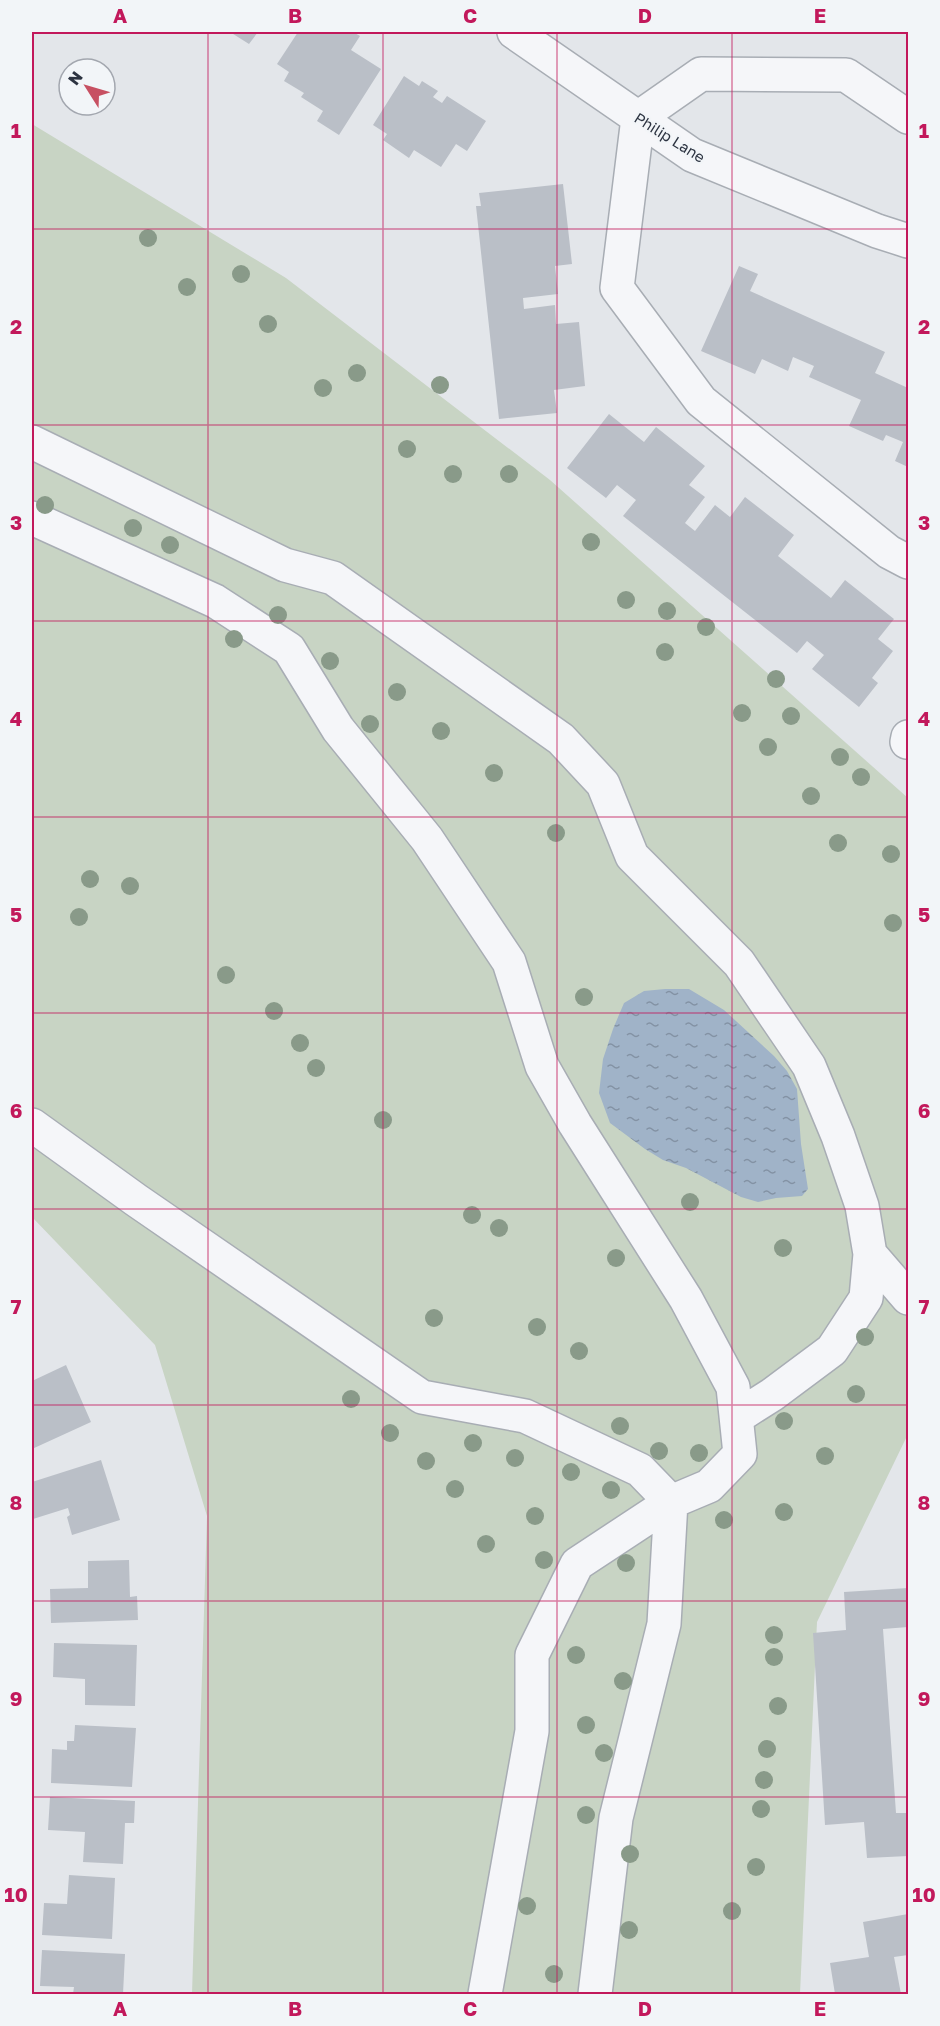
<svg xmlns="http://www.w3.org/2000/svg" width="940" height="2026" font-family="'Golos Text',sans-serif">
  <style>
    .green { fill: #c8d4c4 }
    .water { fill: url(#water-ripples) }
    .building { fill: #babfc7 }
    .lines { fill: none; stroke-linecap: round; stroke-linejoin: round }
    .minor-casing { stroke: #a8adb4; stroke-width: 36 }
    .minor { stroke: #f5f6f9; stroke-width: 33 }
    .tree { fill: #899a89 }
    .grid { fill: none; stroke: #c2185b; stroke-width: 1.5; stroke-opacity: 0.55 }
    .labels { text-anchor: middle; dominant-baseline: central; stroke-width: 4.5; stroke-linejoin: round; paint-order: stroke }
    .street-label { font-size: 15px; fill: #2c3341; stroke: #f2f5f8 }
    .neatline { fill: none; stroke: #c2185b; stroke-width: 2 }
    .grid-label { font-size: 20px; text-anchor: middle; font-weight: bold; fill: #c2185b }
  </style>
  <defs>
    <pattern id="water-ripples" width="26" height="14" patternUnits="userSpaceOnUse" patternTransform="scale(1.5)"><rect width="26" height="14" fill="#a0b3c8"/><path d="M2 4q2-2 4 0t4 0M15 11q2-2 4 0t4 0" fill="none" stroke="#8392a4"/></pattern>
  </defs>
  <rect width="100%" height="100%" fill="#e3e6ea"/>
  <!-- green -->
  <path class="green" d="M32 124 286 278 550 480 908 798V1434L817 1622 800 1994H192L207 1516 155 1345 32 1217Z"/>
  <!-- water -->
  <path class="water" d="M665 989H689L724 1010 774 1056 787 1071 797 1089 801 1144 808 1189 802 1196 776 1198 758 1202 741 1197 686 1168 663 1160 645 1149 610 1123 599 1093 603 1059 613 1029 624 1003 644 991Z"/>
  <!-- building -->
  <path class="building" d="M230 32H258L249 44Z
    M298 32H353L360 36 351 50 381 69 339 135 317 121 323 111 301 97 304 93 284 81 289 72 277 64Z
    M404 76 419 86 422 81 438 91 433 97 442 103 447 96 486 121 467 151 456 144 441 167 414 150 409 158 383 140 387 134 373 125Z
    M563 184 572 264 555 266 558 294 523 298 524 309 555 305 556 324 579 322 585 386 554 390 557 413 499 419 476 206H481L479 193Z
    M739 266 758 274 750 291 885 352 875 373 908 388V467L895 461 903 442 886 435 883 441 849 426 861 400 809 377 814 366 793 357 788 371 762 359 755 374 701 351Z
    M609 414 644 442 656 427 705 466 689 485 705 497 685 523 695 531 715 505 730 517 745 497 794 535 778 556 831 598 845 580 894 619 878 639 893 651 872 678 878 683 859 707 812 669 824 655 807 641 797 653 623 516 636 500 617 485 606 498 567 468Z
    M66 1365 91 1422 32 1449V1381Z
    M101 1460 120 1520 72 1535 67 1517 70 1515 68 1508 33 1519 32 1482Z
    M129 1560 130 1597 137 1596 138 1620 51 1623 50 1589 88 1588V1561Z
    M908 1588V1627L883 1629 896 1813H908V1856L867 1858 864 1822 825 1825 813 1633 846 1630 844 1592Z
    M54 1643 137 1645 135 1706 85 1705V1679L53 1677Z
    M75 1725 136 1728 132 1787 51 1783 52 1749 67 1750V1741H74Z
    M50 1797 135 1801 134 1823H125L123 1864 83 1862 85 1832 48 1830Z
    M69 1875 115 1878 112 1939 42 1935 44 1903 67 1904Z
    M908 1914V1955L894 1957 901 1994H835L830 1963 869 1957 863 1922Z
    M42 1950 125 1954 123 1994H73L74 1987 40 1986Z"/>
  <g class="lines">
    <defs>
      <path id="minor" d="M514 32 692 155 877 231 908 241
        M908 117 846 75 701 74 638 118 617 288 701 401 889 552 908 562
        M32 442 285 565 333 578 561 739 603 784 632 856 739 963 809 1066 838 1136 862 1206 870 1254 908 1298
        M32 518 215 601 289 649 338 729 427 839 509 962 542 1066 575 1124 686 1299 733 1387 740 1454 709 1486 671 1502 577 1564 532 1655V1731L485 1994
        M907 742 908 737
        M32 1125 136 1200 422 1397 525 1416 640 1470 671 1502 664 1624 616 1818 595 1994
        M737 1417 773 1394 832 1350 866 1298 870 1254"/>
    </defs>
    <!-- minor casing -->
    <use href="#minor" class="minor-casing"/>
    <!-- minor -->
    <use href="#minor" class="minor"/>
  </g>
  <!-- trees -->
  <g class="tree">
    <circle cx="148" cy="238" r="9"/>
    <circle cx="241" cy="274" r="9"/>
    <circle cx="187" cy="287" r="9"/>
    <circle cx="268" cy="324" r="9"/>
    <circle cx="357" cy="373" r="9"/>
    <circle cx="440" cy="385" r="9"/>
    <circle cx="323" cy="388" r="9"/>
    <circle cx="407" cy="449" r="9"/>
    <circle cx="453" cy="474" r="9"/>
    <circle cx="509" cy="474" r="9"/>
    <circle cx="45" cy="505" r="9"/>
    <circle cx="133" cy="528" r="9"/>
    <circle cx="591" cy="542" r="9"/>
    <circle cx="170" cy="545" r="9"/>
    <circle cx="626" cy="600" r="9"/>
    <circle cx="667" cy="611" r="9"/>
    <circle cx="278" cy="615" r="9"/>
    <circle cx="706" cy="627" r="9"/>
    <circle cx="234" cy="639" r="9"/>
    <circle cx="665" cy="652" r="9"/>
    <circle cx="330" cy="661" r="9"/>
    <circle cx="776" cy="679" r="9"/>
    <circle cx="397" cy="692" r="9"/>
    <circle cx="742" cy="713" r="9"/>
    <circle cx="791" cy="716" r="9"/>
    <circle cx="370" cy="724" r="9"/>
    <circle cx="441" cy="731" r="9"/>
    <circle cx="768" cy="747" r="9"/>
    <circle cx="840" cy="757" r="9"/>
    <circle cx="494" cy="773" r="9"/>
    <circle cx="861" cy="777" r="9"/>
    <circle cx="811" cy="796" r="9"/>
    <circle cx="556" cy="833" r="9"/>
    <circle cx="838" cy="843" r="9"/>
    <circle cx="891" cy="854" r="9"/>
    <circle cx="90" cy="879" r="9"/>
    <circle cx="130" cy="886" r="9"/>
    <circle cx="79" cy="917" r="9"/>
    <circle cx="893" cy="923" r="9"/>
    <circle cx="226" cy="975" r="9"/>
    <circle cx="584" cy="997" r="9"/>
    <circle cx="274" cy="1011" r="9"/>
    <circle cx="300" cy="1043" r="9"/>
    <circle cx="316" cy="1068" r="9"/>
    <circle cx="383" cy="1120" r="9"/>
    <circle cx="690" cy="1202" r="9"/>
    <circle cx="472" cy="1215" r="9"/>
    <circle cx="499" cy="1228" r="9"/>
    <circle cx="783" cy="1248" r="9"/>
    <circle cx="616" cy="1258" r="9"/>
    <circle cx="434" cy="1318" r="9"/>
    <circle cx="537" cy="1327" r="9"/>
    <circle cx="865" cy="1337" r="9"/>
    <circle cx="579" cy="1351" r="9"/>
    <circle cx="856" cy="1394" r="9"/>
    <circle cx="351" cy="1399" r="9"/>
    <circle cx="784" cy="1421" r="9"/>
    <circle cx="620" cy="1426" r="9"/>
    <circle cx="390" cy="1433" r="9"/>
    <circle cx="473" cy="1443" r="9"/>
    <circle cx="659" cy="1451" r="9"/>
    <circle cx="699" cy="1453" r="9"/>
    <circle cx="825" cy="1456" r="9"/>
    <circle cx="515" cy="1458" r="9"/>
    <circle cx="426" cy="1461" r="9"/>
    <circle cx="571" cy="1472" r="9"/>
    <circle cx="455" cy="1489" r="9"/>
    <circle cx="611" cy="1490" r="9"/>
    <circle cx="784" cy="1512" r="9"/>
    <circle cx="535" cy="1516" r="9"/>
    <circle cx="724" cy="1520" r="9"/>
    <circle cx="486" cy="1544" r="9"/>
    <circle cx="544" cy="1560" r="9"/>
    <circle cx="626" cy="1563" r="9"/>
    <circle cx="774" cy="1635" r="9"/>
    <circle cx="576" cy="1655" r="9"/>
    <circle cx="774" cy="1657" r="9"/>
    <circle cx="623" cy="1681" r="9"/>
    <circle cx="778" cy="1706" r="9"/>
    <circle cx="586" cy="1725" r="9"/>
    <circle cx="767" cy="1749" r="9"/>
    <circle cx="604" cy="1753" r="9"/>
    <circle cx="764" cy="1780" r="9"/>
    <circle cx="761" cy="1809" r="9"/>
    <circle cx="586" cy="1815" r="9"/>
    <circle cx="630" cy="1854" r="9"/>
    <circle cx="756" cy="1867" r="9"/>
    <circle cx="527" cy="1906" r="9"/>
    <circle cx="732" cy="1911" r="9"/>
    <circle cx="629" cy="1930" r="9"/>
    <circle cx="554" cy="1974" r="9"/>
  </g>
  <!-- grid -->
  <path class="grid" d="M208 32V1994M383 32V1994M557 32V1994M732 32V1994M32 229H908M32 425H908M32 621H908M32 817H908M32 1013H908M32 1209H908M32 1405H908M32 1601H908M32 1797H908"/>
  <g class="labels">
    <!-- street labels -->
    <g class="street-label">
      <text transform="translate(670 137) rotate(32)">Philip Lane</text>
    </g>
  </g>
  <!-- border -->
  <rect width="940" height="2026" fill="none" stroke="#f2f5f8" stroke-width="66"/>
  <!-- north arrow -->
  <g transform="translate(87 87) rotate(307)"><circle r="28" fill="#f2f5f8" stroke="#a3a7af" stroke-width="1.5"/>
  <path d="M0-4.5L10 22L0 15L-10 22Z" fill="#c75062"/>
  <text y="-9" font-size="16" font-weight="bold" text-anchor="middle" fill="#2c3341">N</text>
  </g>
  <rect x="33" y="33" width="874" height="1960" class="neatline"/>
  <g class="grid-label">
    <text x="120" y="23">A</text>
    <text x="295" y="23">B</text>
    <text x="470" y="23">C</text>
    <text x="645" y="23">D</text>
    <text x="820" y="23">E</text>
    <text x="16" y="138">1</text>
    <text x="924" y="138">1</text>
    <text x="16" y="334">2</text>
    <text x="924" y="334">2</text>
    <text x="16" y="530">3</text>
    <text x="924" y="530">3</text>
    <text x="16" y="726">4</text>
    <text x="924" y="726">4</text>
    <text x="16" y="922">5</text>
    <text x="924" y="922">5</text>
    <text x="16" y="1118">6</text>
    <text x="924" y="1118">6</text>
    <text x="16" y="1314">7</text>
    <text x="924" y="1314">7</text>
    <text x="16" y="1510">8</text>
    <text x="924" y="1510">8</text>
    <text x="16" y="1706">9</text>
    <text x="924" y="1706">9</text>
    <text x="16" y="1902">10</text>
    <text x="924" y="1902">10</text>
    <text x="120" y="2016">A</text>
    <text x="295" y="2016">B</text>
    <text x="470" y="2016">C</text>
    <text x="645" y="2016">D</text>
    <text x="820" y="2016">E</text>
  </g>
</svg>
